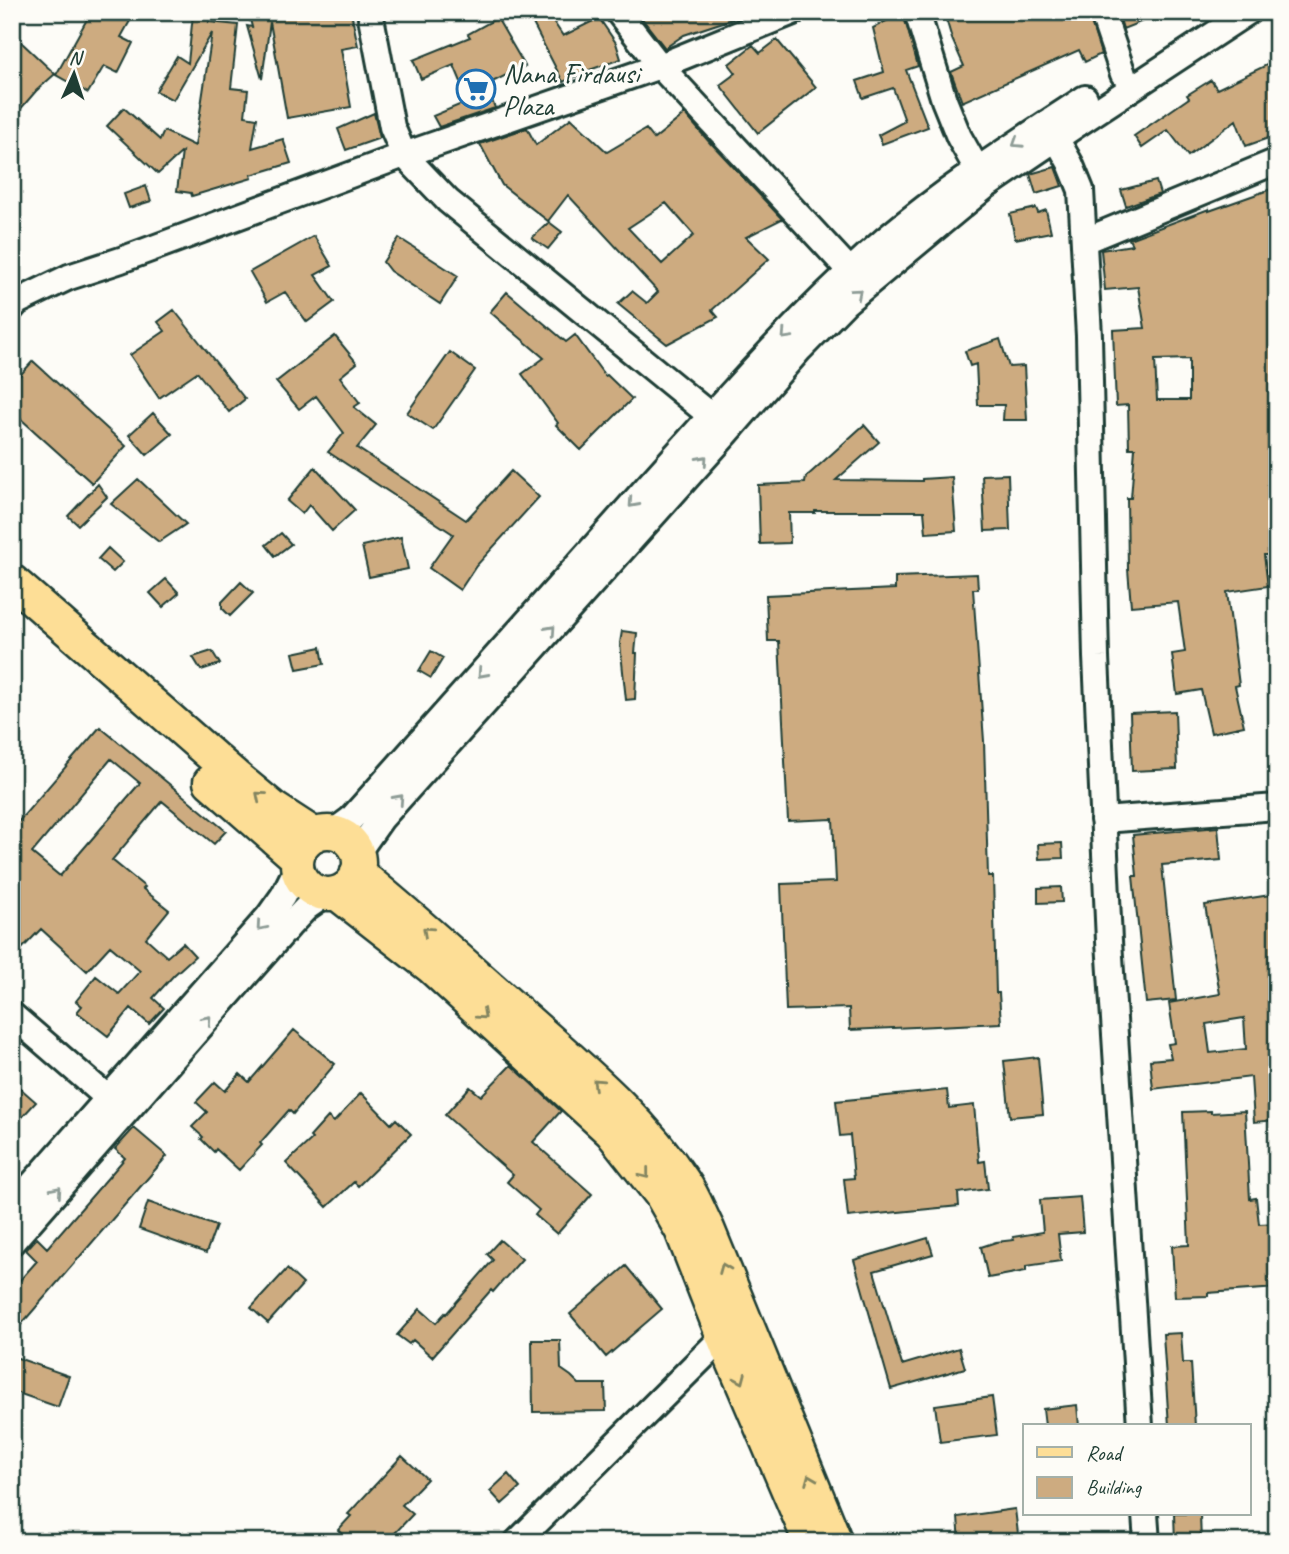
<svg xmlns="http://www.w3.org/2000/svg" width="1289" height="1554" font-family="Caveat,sans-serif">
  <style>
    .building { fill: #cdab80; stroke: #1f3d34; stroke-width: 2; fill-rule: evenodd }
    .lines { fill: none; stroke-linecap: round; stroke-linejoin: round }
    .minor-casing { stroke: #1f3d34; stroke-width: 30 }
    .major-casing { stroke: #1f3d34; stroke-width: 37 }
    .minor { stroke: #fdfcf7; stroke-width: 24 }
    .major { stroke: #fdde96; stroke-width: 32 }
    .oneway { stroke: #8e9c96 }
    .oneway2 { stroke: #838560 }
    .labels { text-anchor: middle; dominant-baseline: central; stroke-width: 6; stroke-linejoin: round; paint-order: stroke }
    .poi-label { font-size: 28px; fill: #1f3d34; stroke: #fdfcf7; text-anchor: start }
  </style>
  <rect width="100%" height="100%" fill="#fdfcf7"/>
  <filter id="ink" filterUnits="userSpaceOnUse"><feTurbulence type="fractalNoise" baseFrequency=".0143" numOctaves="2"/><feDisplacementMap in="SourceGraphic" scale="14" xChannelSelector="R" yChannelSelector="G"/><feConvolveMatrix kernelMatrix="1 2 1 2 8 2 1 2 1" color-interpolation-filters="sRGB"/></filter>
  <g filter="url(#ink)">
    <!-- building -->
    <path class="building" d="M91 12H135L121 37 133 43 118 73 104 66 88 93 56 75Z
      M248 12H351L358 46 341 49 351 107 287 118 270 22 262 79 247 26 252 27Z
      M527 12H547L563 36 599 18 616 43 621 59 581 73 582 74 563 82Z
      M637 12H743L744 15 684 35 665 48Z
      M903 12 918 66 906 70 928 127 882 144 878 135 905 121 893 88 863 98 857 81 884 72 873 28Z
      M944 12H1088L1101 54 1085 62 1079 50 962 102 951 72 964 66 952 39Z
      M1118 12H1163V13L1123 29Z
      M193 14 210 17 209 22 238 25 231 88 248 90 245 116 257 118 252 148 283 139 291 163 251 175 252 178 192 196 191 193 177 191 182 152 158 174 107 126 124 108 160 140 164 131 195 146 212 33 173 100 156 91 177 56 188 63Z
      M497 18 525 66 486 85 495 108 439 127 433 116 469 101 454 65 421 79 413 60 470 37 468 34Z
      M777 40 816 87 758 133 720 85 736 73 729 64 753 45 760 53Z
      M21 42 55 74 36 91 12 119V52Z
      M1277 60V135L1246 146 1236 120 1188 156 1168 130 1142 148 1134 136 1189 98 1187 95 1211 80 1217 89Z
      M374 113 380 138 346 150 338 129Z
      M685 114 710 143V142L782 219 746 237 769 259 712 310 718 317 667 344 618 304 632 291 647 303 658 292 568 195 548 221 502 185 480 144 527 128 536 145 571 118 607 152 646 129 654 139ZM666 203 694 235 662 264 628 228Z
      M1055 167 1062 186 1036 194 1030 174Z
      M1156 181 1160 194 1126 206 1121 190Z
      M146 186 151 201 129 208 124 194Z
      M1277 187V482L1271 483V518H1277V555H1264L1268 586 1227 592 1239 685 1235 686 1244 726 1211 733 1201 690 1177 694 1172 654 1185 652 1178 602 1131 606 1128 569 1127 498H1131L1135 448H1129L1128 405 1116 406 1113 330 1145 328 1138 287 1105 290 1101 250 1132 245 1129 239 1209 209V211ZM1189 359V400H1157L1155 360Z
      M1036 208 1038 213 1046 210 1051 232 1015 239 1010 214Z
      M549 222 562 232 548 249 532 238Z
      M314 236 332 266 315 275 334 302 307 322 285 292 267 302 250 272Z
      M399 238 458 276 440 304 390 271 383 262Z
      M507 292 566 342 575 335 605 376 607 375 632 399 581 450 556 425 558 423 522 374 544 358 490 312Z
      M174 310 245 399 229 412 197 372 159 398 130 355 165 331 158 322Z
      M335 336 357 363 340 377 360 403 354 407 376 425 357 448 466 520 511 471 539 497 476 566 460 590 429 568 453 534 328 452 344 433 316 396 299 409 276 382Z
      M1000 339 1009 367 1024 366 1027 420H1003L1004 405H978L976 364 970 366 965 351Z
      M450 352 475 370 433 430 407 413Z
      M33 361 126 446 92 483 12 411V384Z
      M153 413 172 434 147 455 129 435Z
      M864 425 879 442 836 480 922 481V479L952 477 956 531 926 533 924 511H815V513H789L790 543 760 544 758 485 805 483 806 477Z
      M315 467 355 510 332 531 309 505 302 514 287 501Z
      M1008 474 1010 530 985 531 982 475Z
      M138 479 186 524 159 542 111 504Z
      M98 484 107 497 78 525 68 516Z
      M281 533 291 544 275 556 266 545Z
      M401 537 408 569 369 577 362 546Z
      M108 548 123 562 113 572 98 559Z
      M977 574 978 589H973L984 741 988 876H993L996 993H999L1001 1023 850 1030 849 1008 786 1010 781 884 836 882 833 819 788 821 779 641H768L766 595 895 589V577Z
      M166 579 179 593 163 607 150 593Z
      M241 582 253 593 230 616 222 608V602Z
      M622 631 637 633 635 653H637L635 699 626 700 620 643Z
      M321 647 324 664 297 669 293 653Z
      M212 651 220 664 201 670 193 657Z
      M431 651 443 658 431 678 419 671Z
      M1175 711 1177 769 1132 771 1130 713Z
      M100 727 226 831 214 844 162 801 112 860 145 887 143 889 169 910 146 938 167 957 183 943 195 956 174 975 153 998 164 1008 149 1024 131 1008 108 1036 77 1012 82 1006 76 1001 96 976 119 994 140 971 110 946 87 971 41 929 12 959V829ZM111 759 140 783 60 876 32 853Z
      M1218 827 1221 860 1162 865 1176 1000 1146 1003 1133 876H1137L1133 835Z
      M1062 843 1063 858 1039 859 1038 844Z
      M1061 887 1062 902 1038 903V888Z
      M1277 894V1120L1254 1122 1251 1077 1153 1089 1150 1060 1171 1058 1168 1044 1175 1043 1169 1003 1220 994 1205 905ZM1244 1018 1246 1049 1210 1053 1206 1024Z
      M294 1030 335 1064 293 1114 289 1110 260 1143 262 1145 239 1170 216 1149 214 1152 201 1139 203 1137 192 1127 207 1112 196 1102 215 1082 225 1091 240 1074 249 1082Z
      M1038 1057 1043 1114 1010 1117 1004 1061Z
      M511 1065 561 1111 533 1142 592 1194 557 1234 535 1215 539 1210 507 1182 513 1175 445 1115 470 1087 481 1096Z
      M12 1081 36 1102 12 1128Z
      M947 1090 949 1108 974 1105 979 1162 985 1161 988 1189 958 1193 959 1206 848 1217 844 1179 854 1178 850 1135 840 1136 836 1101Z
      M361 1093 391 1124 396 1119 411 1134 358 1186 354 1182 327 1207 286 1163 312 1139 310 1137 328 1117 334 1122Z
      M1211 1111V1113L1245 1111 1250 1199 1256 1198 1259 1224 1277 1223V1288L1208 1293V1296L1175 1297 1172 1246 1189 1245 1183 1112Z
      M134 1128 167 1156 12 1335V1289L37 1261 26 1250 37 1238 47 1248 125 1158 115 1149Z
      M1080 1197 1083 1232 1058 1234 1061 1261 1026 1266V1271L988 1278 981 1247 996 1242 1014 1240 1013 1237 1043 1232 1040 1200Z
      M148 1202 216 1226 206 1253 139 1229Z
      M928 1238 933 1254 874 1271 902 1365 959 1348 965 1368 891 1389 854 1260Z
      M500 1240 522 1259 493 1292 491 1290 432 1357 413 1340 409 1344 397 1335 420 1309 436 1323 445 1313 446 1314 493 1260 487 1254Z
      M626 1266 662 1309 606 1357 570 1314Z
      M287 1269 303 1284 268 1323 251 1308Z
      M1181 1333 1183 1363H1191L1195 1426H1169L1163 1334Z
      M532 1340H560L561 1369 571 1376 579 1384H605L606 1411 533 1412Z
      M12 1356 69 1376 58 1407 12 1391Z
      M992 1397 997 1435 940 1442 935 1405Z
      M1077 1405 1079 1426H1045L1043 1409Z
      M402 1456 427 1479 402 1505 413 1514 395 1533 404 1542H349L338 1530 351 1516 348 1514Z
      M508 1474 520 1488 502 1504 490 1491Z
      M1015 1509 1019 1542H960L958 1517Z
      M1174 1514H1200L1201 1542H1175Z"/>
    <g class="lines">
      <defs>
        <path id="minor" d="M370 12 392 127 404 155 448 201 711 416
          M618 12 660 66 851 272
          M917 12 944 100 959 137 977 169
          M1102 12 1123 74
          M1056 138 1070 163 1081 190 1089 336 1096 657 1109 941 1140 1426
          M1084 241 1277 161
          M12 308 17 302 69 277 121 260 404 155 660 66 793 12
          M1103 820 1277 807
          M332 833 351 819C450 708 549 598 647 487 724 402 799 313 886 239 949 186 1017 143 1085 98
          M357 853 381 819 727 433 800 349 845 303 986 186 1079 123 1248 12
          M12 1015 108 1098
          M12 1207 268 917 283 896 297 868
          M12 1242 289 926 306 908 326 894
          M1145 1514 1147 1542
          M517 1542 723 1337"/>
        <path id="major" d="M12 581 235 776 275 809 315 835
          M210 782 297 858
          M297 863a31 31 0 1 1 62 0a31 31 0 1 1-62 0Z
          M357 872C412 917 465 965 518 1012 577 1065 640 1115 684 1182 694 1196 700 1214 708 1229L836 1542
          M336 893 432 968 611 1132 661 1195 681 1230 729 1352 810 1542"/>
      </defs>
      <!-- minor casing -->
      <use href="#minor" class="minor-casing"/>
      <!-- major casing -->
      <use href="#major" class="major-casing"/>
      <!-- minor -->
      <use href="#minor" class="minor"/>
      <!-- major -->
      <use href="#major" class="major"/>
    </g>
    <!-- one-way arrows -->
    <defs><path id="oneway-chevron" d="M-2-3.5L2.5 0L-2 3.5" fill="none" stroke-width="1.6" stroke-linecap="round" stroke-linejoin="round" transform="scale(1.75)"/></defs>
    <g class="oneway">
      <use href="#oneway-chevron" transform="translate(1017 143) rotate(147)"/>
      <use href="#oneway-chevron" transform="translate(857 293) rotate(-41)"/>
      <use href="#oneway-chevron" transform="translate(786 335) rotate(133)"/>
      <use href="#oneway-chevron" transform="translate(703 460) rotate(-48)"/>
      <use href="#oneway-chevron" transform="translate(633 503) rotate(132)"/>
      <use href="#oneway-chevron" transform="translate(551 630) rotate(-48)"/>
      <use href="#oneway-chevron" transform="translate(482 673) rotate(132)"/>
      <use href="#oneway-chevron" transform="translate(399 799) rotate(-48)"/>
      <use href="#oneway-chevron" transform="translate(261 926) rotate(131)"/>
      <use href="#oneway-chevron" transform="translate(207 1020) rotate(-49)"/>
      <use href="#oneway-chevron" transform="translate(57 1191) rotate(-49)"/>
    </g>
    <g class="oneway2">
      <use href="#oneway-chevron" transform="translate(260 796) rotate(-140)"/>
      <use href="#oneway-chevron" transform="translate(427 931) rotate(-138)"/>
      <use href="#oneway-chevron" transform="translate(482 1015) rotate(42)"/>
      <use href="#oneway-chevron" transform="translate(597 1083) rotate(-137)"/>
      <use href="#oneway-chevron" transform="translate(645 1174) rotate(52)"/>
      <use href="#oneway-chevron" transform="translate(724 1268) rotate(-112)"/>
      <use href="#oneway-chevron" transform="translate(741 1379) rotate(67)"/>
      <use href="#oneway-chevron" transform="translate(810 1479) rotate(-112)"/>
    </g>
  </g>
  <!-- icons -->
  <defs>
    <symbol id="supermarket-ring" viewBox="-11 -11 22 22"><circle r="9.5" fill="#fdfcf7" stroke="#1f6fb2" stroke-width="1.5"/><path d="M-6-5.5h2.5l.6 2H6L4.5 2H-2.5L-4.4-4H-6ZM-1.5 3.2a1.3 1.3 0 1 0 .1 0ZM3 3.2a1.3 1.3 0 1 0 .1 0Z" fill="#1f6fb2"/></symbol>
  </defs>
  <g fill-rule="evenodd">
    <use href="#supermarket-ring" x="454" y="67" width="44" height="44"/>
  </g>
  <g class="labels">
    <!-- poi labels -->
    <g class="poi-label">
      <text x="503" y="73">Nana Firdausi<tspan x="503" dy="32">Plaza</tspan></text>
    </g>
  </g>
  <!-- margin -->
  <rect width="1289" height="1554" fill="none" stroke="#fdfcf7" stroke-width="42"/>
  <rect x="21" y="21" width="1247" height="1512" fill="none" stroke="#1f3d34" stroke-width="2.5" filter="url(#ink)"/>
  <!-- legend -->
  <rect x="1023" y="1424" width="228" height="91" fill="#fdfcf7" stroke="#a4b0a9" stroke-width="2"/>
  <rect x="1037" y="1447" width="35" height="10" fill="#fdde96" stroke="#a4b0a9" stroke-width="2"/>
  <text x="1086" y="1460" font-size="21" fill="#1f3d34">Road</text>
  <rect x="1037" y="1477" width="35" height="21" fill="#cdab80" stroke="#a4b0a9" stroke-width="2"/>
  <text x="1086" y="1494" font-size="21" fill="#1f3d34">Building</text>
  <!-- north arrow -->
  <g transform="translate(74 74) rotate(3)" stroke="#fdfcf7" stroke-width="5" paint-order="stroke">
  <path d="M0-5L12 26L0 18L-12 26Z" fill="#1f3d34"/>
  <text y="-10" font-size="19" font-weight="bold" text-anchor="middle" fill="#1f3d34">N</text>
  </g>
</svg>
